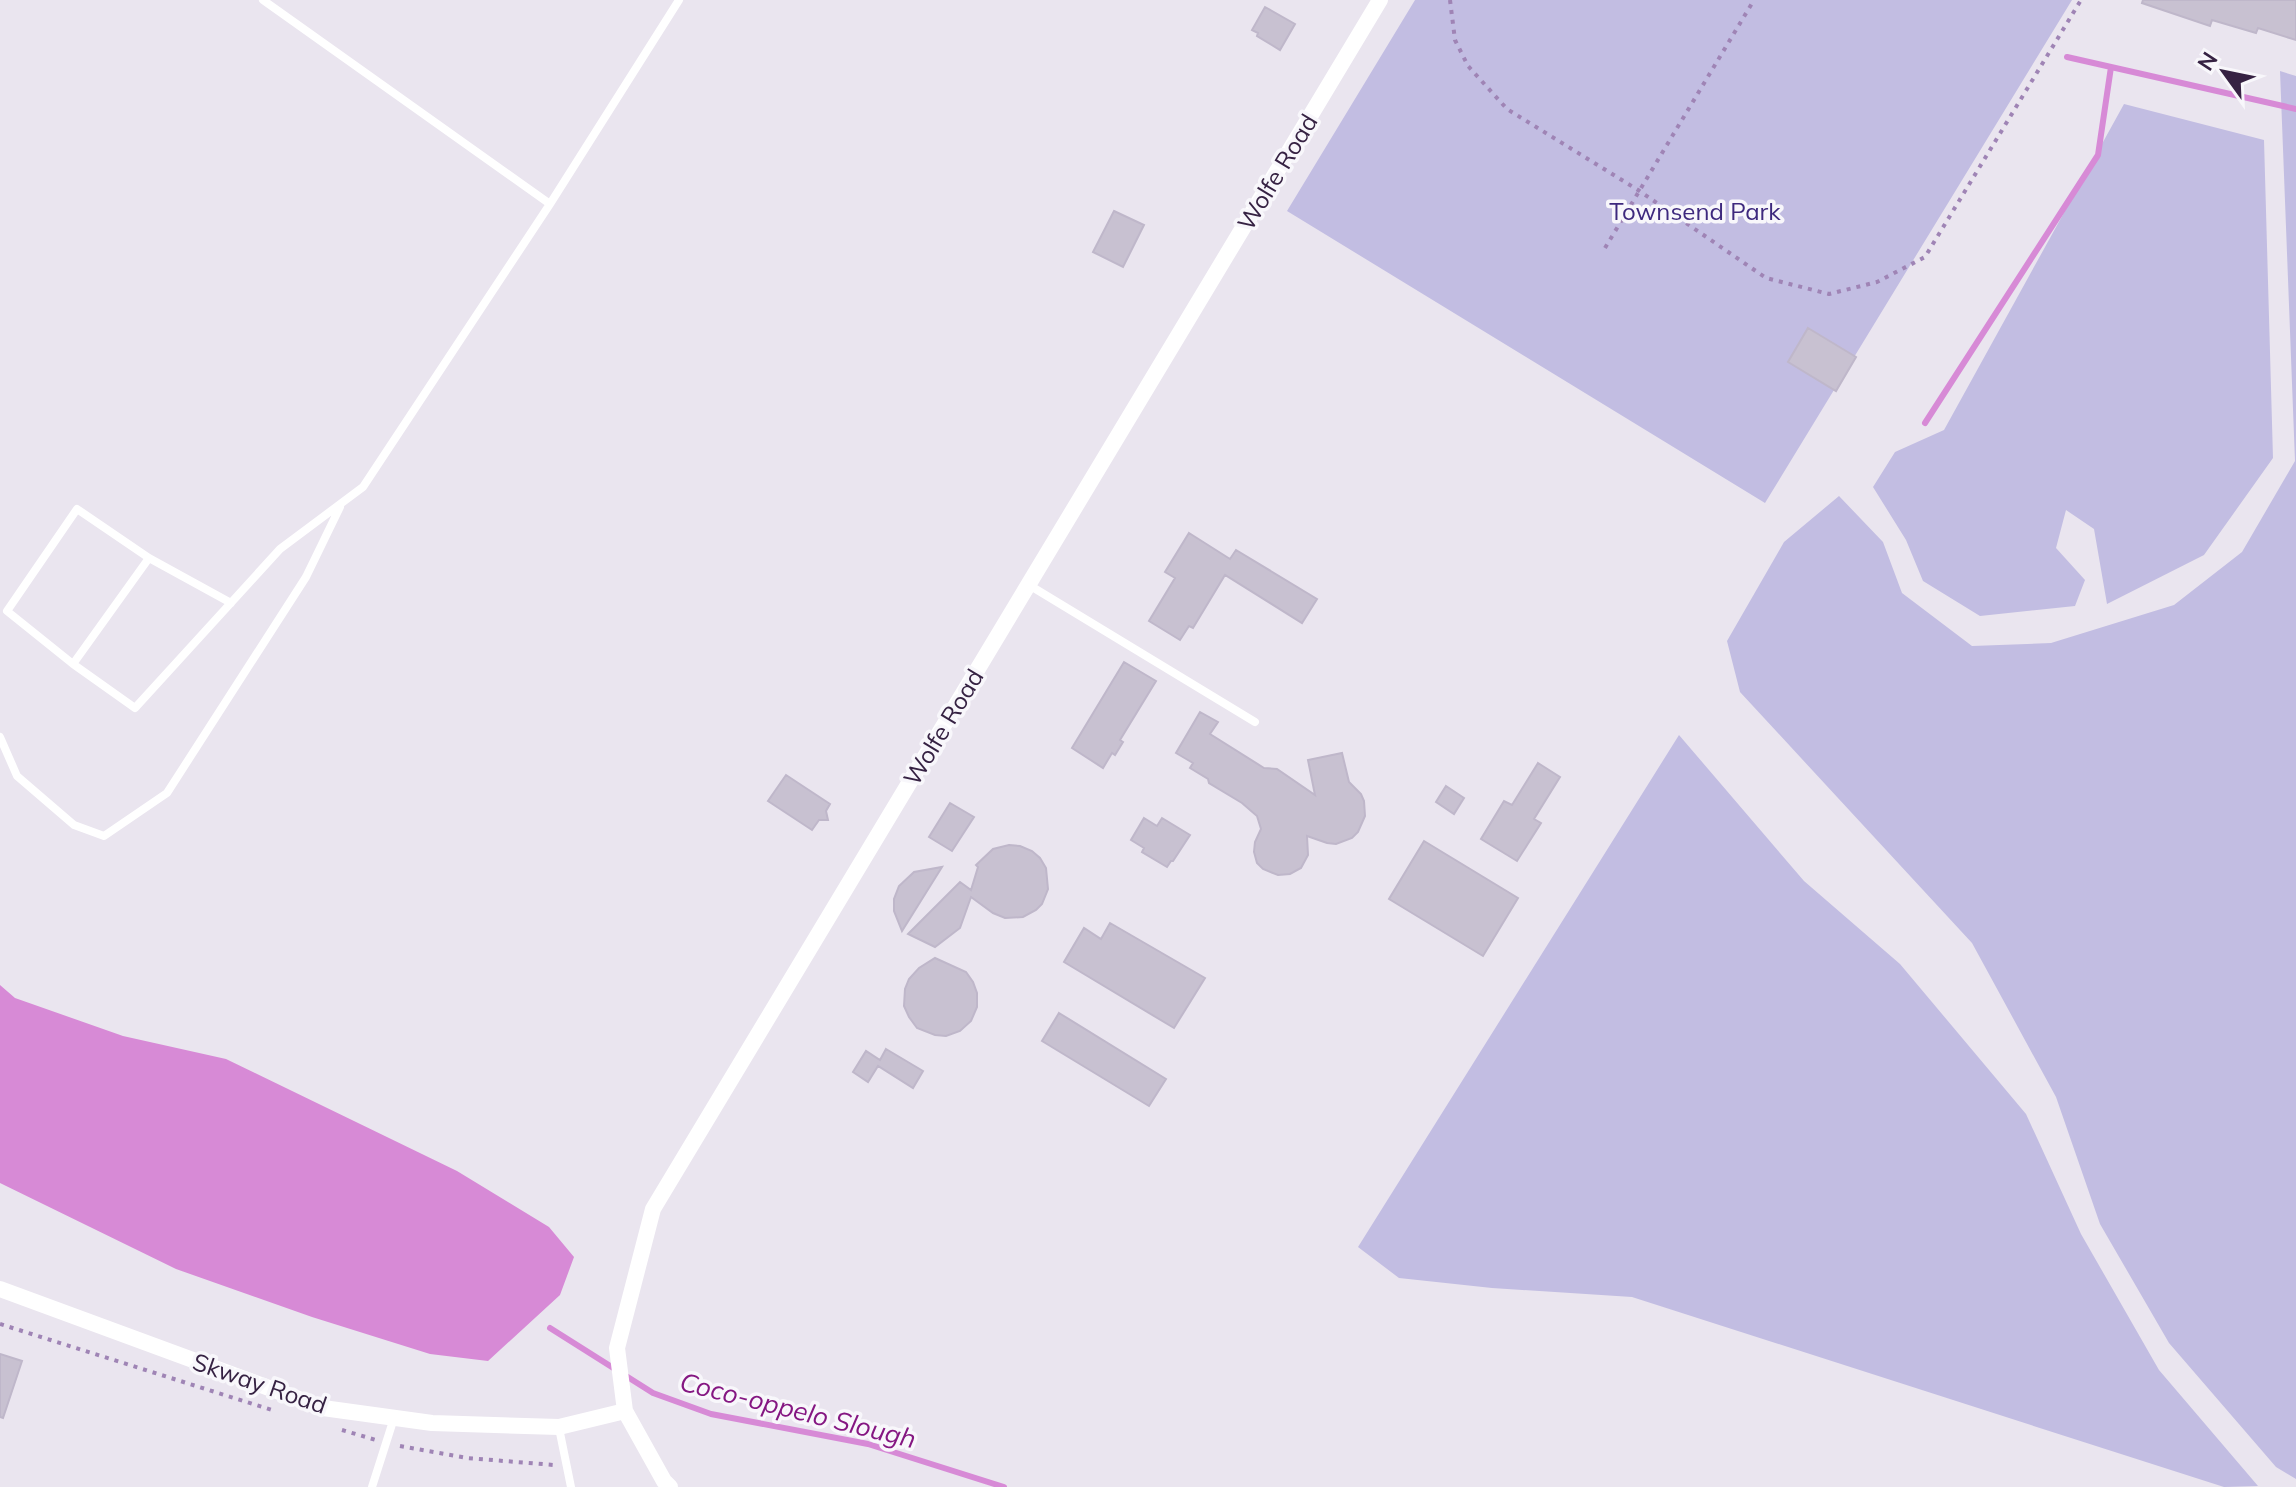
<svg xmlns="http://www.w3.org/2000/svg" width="2296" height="1487" font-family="Mulish,sans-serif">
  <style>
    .green { fill: #c2bde2 }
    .water { fill: #d78ad6 }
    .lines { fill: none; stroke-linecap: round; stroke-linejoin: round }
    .stream { stroke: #d78ad6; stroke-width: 6 }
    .building { fill: #c8c1d1; stroke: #bfb7ca; stroke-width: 2 }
    .path { stroke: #9f84b5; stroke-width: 4; stroke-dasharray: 4 6; stroke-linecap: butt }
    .service { stroke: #fff; stroke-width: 8 }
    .minor { stroke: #fff; stroke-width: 16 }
    .labels { text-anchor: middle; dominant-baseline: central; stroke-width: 7; stroke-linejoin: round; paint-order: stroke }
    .street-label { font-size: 24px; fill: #362243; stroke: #f8f7fb }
    .park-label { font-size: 24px; fill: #3e297e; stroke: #f8f7fb }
    .water-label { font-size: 26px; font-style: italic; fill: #851782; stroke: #f8f7fb }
  </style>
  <rect width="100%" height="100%" fill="#eae5ef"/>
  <!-- green -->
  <path class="green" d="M1415 0H2072L1765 503 1287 211Z
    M2280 71 2296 76V1479L2276 1467 2169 1343 2100 1224 2056 1097 1972 943 1740 692 1727 641 1784 542 1839 496 1883 542 1902 593 1972 646 2051 643 2174 605 2242 552 2295 461Z
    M2124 104 2264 140 2273 458 2204 555 2107 604 2094 529 2066 510 2056 548 2085 580 2075 606 1980 616 1923 581 1906 540 1873 487 1895 452 1944 430Z
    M1679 735 1804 881 1900 964 2026 1114 2081 1234 2159 1370 2258 1486 2224 1487 1632 1297 1492 1288 1399 1278 1358 1247Z"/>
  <!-- water -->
  <path class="water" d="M0 985 15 998 123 1036 226 1059 457 1171 549 1227 574 1257 560 1295 488 1361 430 1354 312 1317 176 1269 0 1183Z"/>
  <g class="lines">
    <!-- stream -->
    <path class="stream" d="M2067 57 2296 109
      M1925 423 2098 155 2111 67
      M550 1328 653 1393 711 1414 868 1444 1004 1487"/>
  </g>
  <!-- building -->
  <path class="building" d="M2143 0H2296V40L2258 28 2256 33 2212 20 2210 26 2142 3Z
    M1265 7 1295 24 1280 50 1257 36 1258 33 1252 30Z
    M1114 211 1144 225 1123 267 1093 252Z
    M1808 328 1856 357 1836 391 1788 362Z
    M1189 533 1230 559 1236 550 1317 599 1302 623 1225 575 1193 628 1189 626 1180 640 1149 621 1175 578 1165 572Z
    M1124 662 1156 681 1120 740 1123 742 1115 755 1112 753 1103 768 1072 748Z
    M1200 712 1218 722 1210 734 1264 768 1277 769 1315 795 1308 760 1342 753 1349 782 1361 794 1364 801 1365 816 1358 832 1352 838 1336 844 1327 843 1307 836 1308 855 1301 868 1290 874 1278 875 1263 869 1257 863 1254 852 1255 842 1261 829 1257 816 1242 803 1209 783 1208 779 1190 768 1193 763 1176 753Z
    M1538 763 1560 777 1534 819 1541 823 1517 861 1481 839 1504 801 1512 805Z
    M786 775 830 804 826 811 828 820H819L812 830 768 801Z
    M1446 786 1464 798 1454 814 1436 802Z
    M950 803 974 817 952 851 929 837Z
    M1144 818 1157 826 1162 818 1190 835 1173 861H1171L1167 867 1142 852 1144 848 1131 840Z
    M1424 841 1518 898 1483 956 1389 899Z
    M1009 845 1020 846 1032 851 1040 858 1046 868 1048 889 1042 904 1036 910 1023 917 1005 918 993 913 971 897 960 928 935 947 908 934 960 882 971 890 978 867 976 865 993 849Z
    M942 867 902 931 894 911V899L899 886 914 872Z
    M1110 923 1205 978 1174 1028 1064 962 1084 928 1101 939Z
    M935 958 966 972 973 982 977 993V1007L971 1021 960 1031 946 1036 935 1035 917 1028 909 1017 904 1006 905 989 909 979 919 968Z
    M1059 1013 1166 1079 1149 1106 1042 1041Z
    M886 1049 923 1071 913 1088 878 1066 868 1082 853 1072 866 1051 880 1060Z
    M0 1354 22 1361 3 1418 0 1417Z"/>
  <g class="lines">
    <!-- path -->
    <path class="path" d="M1450 0 1455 40 1468 66 1507 109 1638 190 1766 278 1829 294 1877 282 1925 257 2081 0
      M1605 248 1754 0
      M0 1324 272 1410
      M342 1430 376 1440
      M400 1446 467 1458 554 1465"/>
    <!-- service -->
    <path class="service" d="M263 0 550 204
      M1029 585 1255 722
      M231 603 149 558 77 509 7 611 73 664 135 708 280 549 363 487 550 204 679 0
      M73 664 149 558
      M0 737 17 776 74 825 104 836 167 793 306 577 340 507
      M559 1428 571 1487
      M372 1487 394 1418"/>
    <!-- minor -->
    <path class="minor" d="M0 1289 323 1408 432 1423 559 1427 625 1411
      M670 1487 664 1481 625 1411 617 1348 653 1209 1380 0"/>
  </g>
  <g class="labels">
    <!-- street labels -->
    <g class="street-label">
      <text transform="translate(1277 172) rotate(-59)">Wolfe Road</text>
      <text transform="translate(943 727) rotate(-59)">Wolfe Road</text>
      <text transform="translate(260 1383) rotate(19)">Skway Road</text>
    </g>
    <!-- park labels -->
    <g class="park-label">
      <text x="1695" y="211">Townsend Park</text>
    </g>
    <!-- water labels -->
    <g class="water-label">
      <text transform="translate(798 1410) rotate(14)">Coco-oppelo Slough</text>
    </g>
  </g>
  <!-- north arrow -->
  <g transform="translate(2224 72) rotate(303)" stroke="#f8f7fb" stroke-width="6" paint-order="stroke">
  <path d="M0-6L14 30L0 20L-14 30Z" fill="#362243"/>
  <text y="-12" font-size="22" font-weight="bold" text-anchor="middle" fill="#362243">N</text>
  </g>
</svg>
